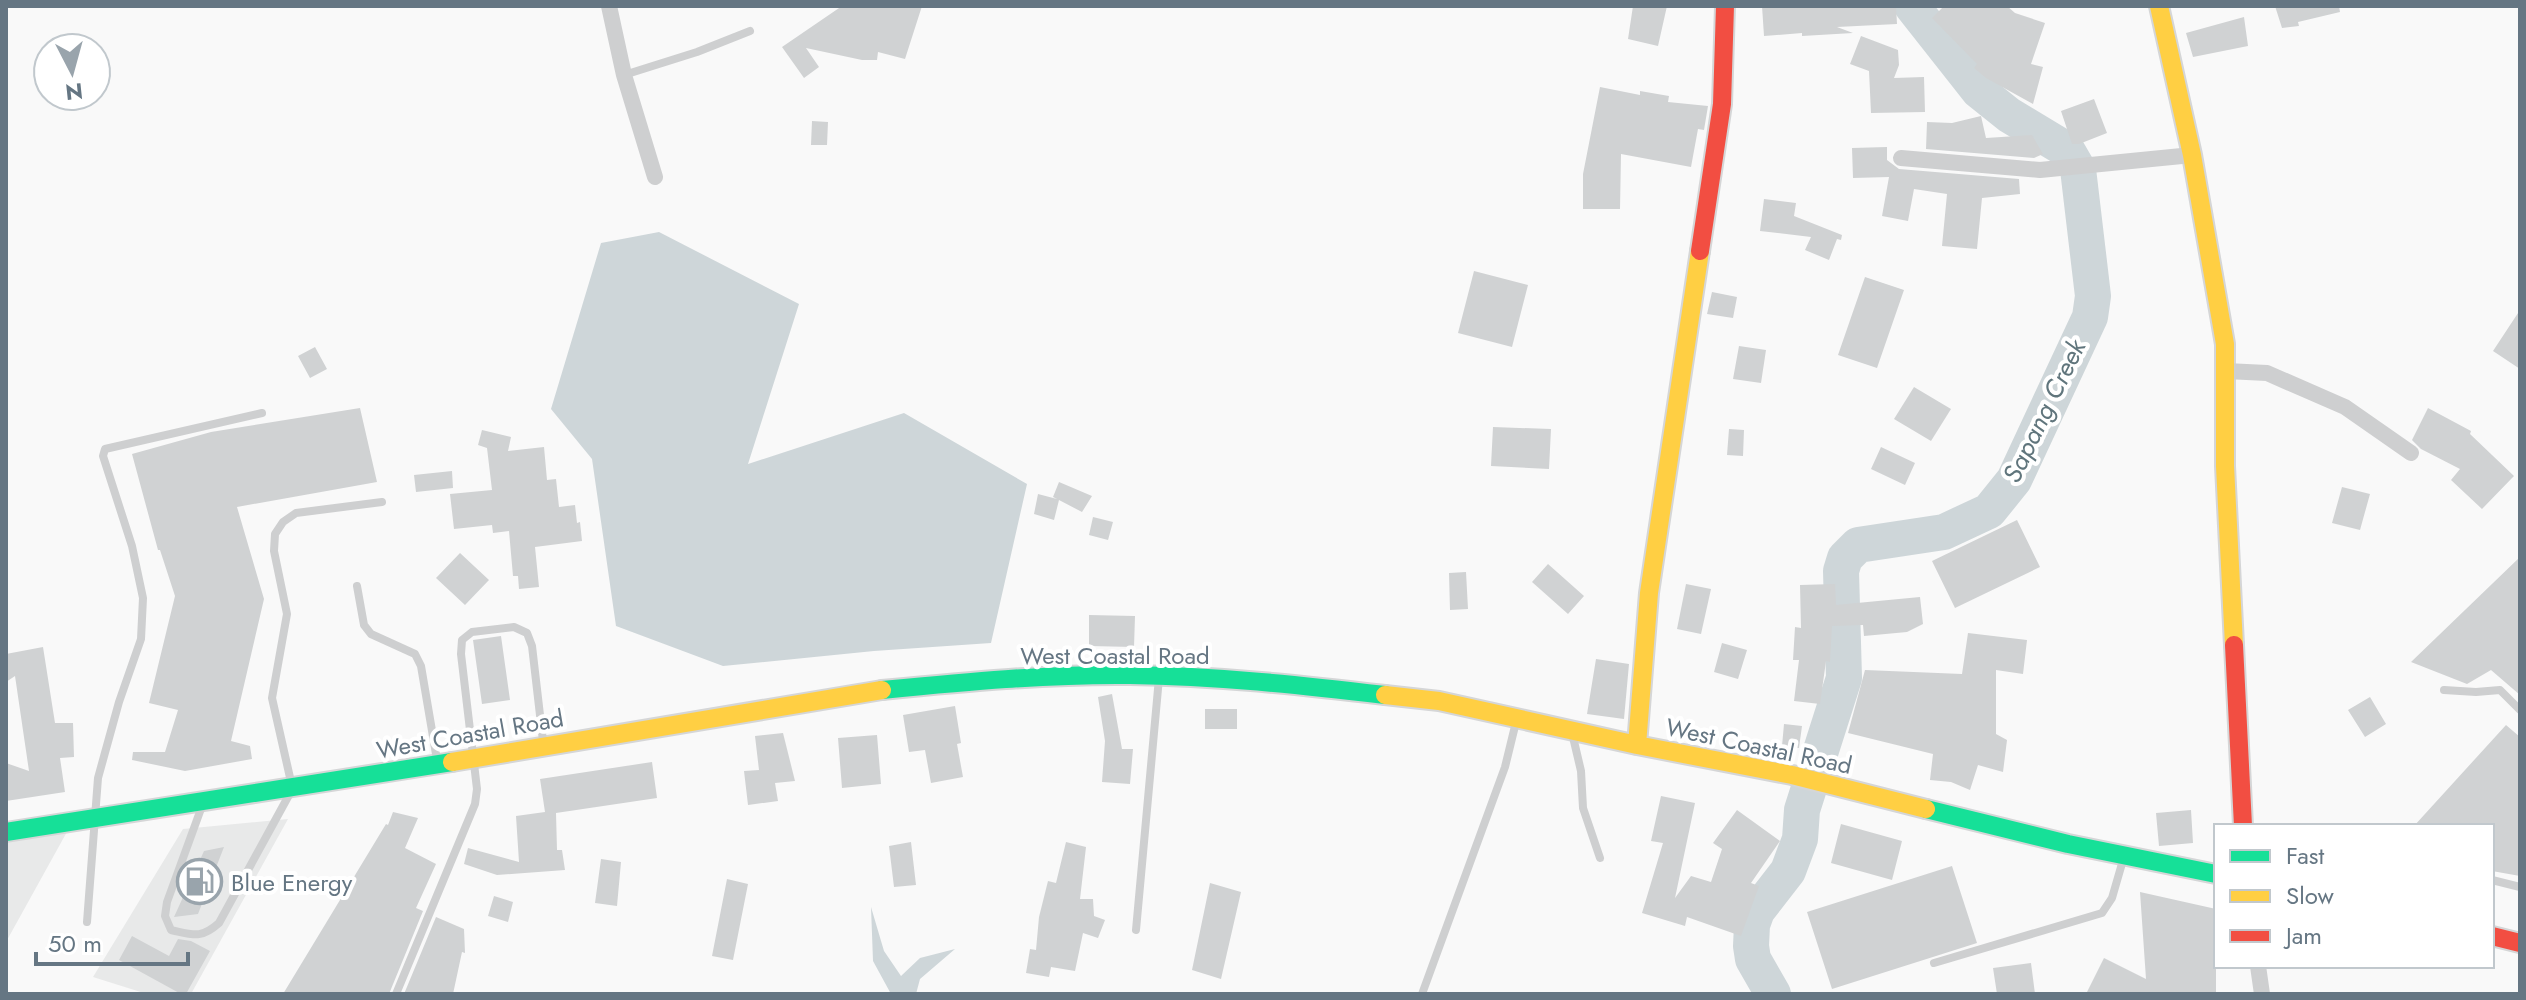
<svg xmlns="http://www.w3.org/2000/svg" width="2526" height="1000" font-family="Jost,sans-serif">
  <style>
    .built { fill: #e8e9e9 }
    .water { fill: #ced6d9 }
    .lines { fill: none; stroke-linecap: round; stroke-linejoin: round }
    .river { stroke: #ced6d9; stroke-width: 36 }
    .building { fill: #d0d2d3 }
    .fast-casing { stroke: #d5d6d7; stroke-width: 22 }
    .slow-casing { stroke: #d5d6d7; stroke-width: 22 }
    .jam-casing { stroke: #d5d6d7; stroke-width: 22 }
    .lane { stroke: #cecfd0; stroke-width: 8 }
    .street { stroke: #cecfd0; stroke-width: 16 }
    .fast { stroke: #16e098; stroke-width: 18 }
    .slow { stroke: #ffcf43; stroke-width: 18 }
    .jam { stroke: #f24e42; stroke-width: 18 }
    .labels { text-anchor: middle; dominant-baseline: central; stroke-width: 8; stroke-linejoin: round; paint-order: stroke }
    .street-label { font-size: 24px; fill: #657683; stroke: #fff }
    .poi-label { font-size: 24px; fill: #657683; stroke: #fff; text-anchor: start }
    .water-label { font-size: 26px; font-style: italic; fill: #60757c; stroke: #fff }
  </style>
  <rect width="100%" height="100%" fill="#f9f9f9"/>
  <!-- built -->
  <path class="built" d="M288 819 191 994H147L93 977 183 829Z
    M68 830 6 942V840Z"/>
  <!-- water -->
  <path class="water" d="M659 232 799 304 748 464 904 413 1027 484 991 643 874 651 723 666 616 626 592 459 551 409 601 243Z
    M871 907 884 951 901 976 920 958 955 949 920 979 916 994H891L873 961Z"/>
  <g class="lines">
    <!-- river -->
    <path class="river" d="M1773 994 1753 959 1751 946 1752 925 1757 911 1788 871 1800 839 1802 810 1844 678 1841 571 1845 558 1858 545 1944 532 1989 511 2014 480 2090 317 2093 296 2078 169 2067 150 2009 115 1979 91 1912 6"/>
  </g>
  <!-- building -->
  <path class="building" d="M842 6H922L905 59 878 52 877 60H862L806 48 819 67 804 78 782 47Z
    M1633 6H1667L1658 46 1628 39Z
    M1762 6H1896L1897 24 1837 27 1853 33 1802 36V33L1764 36Z
    M1944 6H2007L2015 13 2045 23 2031 64 2043 67 2033 104 1986 78 1974 68 1977 64 1932 18Z
    M2275 6H2339L2340 12 2298 22 2299 26 2282 28Z
    M2244 17 2248 46 2193 57 2186 33Z
    M1861 36 1898 50 1899 65 1894 78 1924 77 1925 112 1871 113 1869 71 1850 64Z
    M1600 87 1640 95V91L1669 96 1668 102 1708 106 1704 130 1698 129 1691 167 1621 154 1620 209H1583V174Z
    M2094 99 2107 133 2079 144H2072L2061 111Z
    M1981 116 1986 138 2032 135 2043 154 2034 158 1926 149 1927 122 1952 123Z
    M812 121 828 122 827 145H811Z
    M1887 147V160L1899 169 2019 179 2020 194 1982 198 1977 249 1942 246 1947 194 1914 189 1908 221 1882 216 1889 177 1853 178 1852 148Z
    M1764 199 1796 203 1794 216 1842 235 1841 240 1837 239 1829 260 1805 250 1811 237 1760 231Z
    M1474 271 1528 285 1512 347 1458 333Z
    M1865 277 1904 290 1877 368 1838 355Z
    M1712 292 1737 297 1733 318 1707 314Z
    M2520 310V369L2493 351Z
    M1739 346 1766 350 1761 383 1733 379Z
    M315 347 327 369 310 378 298 356Z
    M1914 387 1951 409 1931 441 1894 419Z
    M360 408 377 482 237 507 264 599 231 741 250 746 252 759 185 771 132 760 133 752H165L178 710 149 703 175 596 160 550H158L132 454 211 432Z
    M2428 408 2471 431 2470 434 2514 476 2482 509 2451 480 2460 469 2421 449 2412 440Z
    M1493 427 1551 429 1549 469 1491 466Z
    M1729 429 1744 430 1743 456 1727 455Z
    M482 430 511 437 508 451 544 447 547 480 556 479 559 507 575 505 577 523 580 522 582 541 535 547 539 587 519 589 518 576H513L509 531 493 533 492 525 454 529 450 494 492 490 487 448 478 445Z
    M1881 447 1915 463 1905 485 1871 469Z
    M452 471 453 488 416 492 414 475Z
    M1059 482 1092 496 1082 512 1059 500 1054 520 1034 514 1038 494 1057 499 1053 497Z
    M2342 487 2370 494 2360 530 2332 523Z
    M1093 517 1113 522 1108 540 1089 535Z
    M2017 520 2040 567 1955 608 1932 561Z
    M460 553 489 580 465 605 436 578Z
    M2520 557V695L2491 670 2467 684 2411 662Z
    M1548 564 1584 596 1568 614 1532 582Z
    M1466 572 1468 609 1450 610 1449 573Z
    M1686 584 1711 589 1701 634 1677 629Z
    M1835 584 1836 605 1920 597 1923 624 1907 632 1864 636 1863 625 1832 626 1830 662 1826 661 1820 704 1794 701 1799 660H1793L1795 627 1801 628 1800 585Z
    M1089 615 1135 616 1134 647 1089 646Z
    M1968 633 2027 640 2023 674 1996 670V734L2007 740 2003 772 1978 765 1970 790 1951 782 1930 780 1933 754 1848 733 1865 670 1962 674Z
    M501 636 510 700 482 704 473 640Z
    M1722 643 1747 650 1738 679 1714 672Z
    M43 647 55 723H73L74 757 60 758 65 792 6 801V763L29 771 15 676 6 682V654Z
    M1596 659 1629 664 1624 719 1587 714Z
    M1112 694 1122 749H1133L1130 784 1102 782 1105 741 1098 697Z
    M2370 697 2386 724 2365 737 2348 710Z
    M955 706 961 743 957 744 963 777 931 783 925 750 909 752 903 715Z
    M1205 709H1237V729H1205Z
    M1784 724 1802 726 1799 748 1782 746Z
    M2506 725 2520 737V876L2492 871V826H2414Z
    M783 733 795 781 775 783 778 801 748 805 744 771 759 770 755 736Z
    M877 735 881 784 842 788 838 738Z
    M652 762 657 798 556 813 557 850H562L565 870 497 875 464 864 468 848 519 862 516 816 545 812 540 779Z
    M1661 796 1695 803 1675 898 1691 876 1711 882 1722 849 1713 843 1737 810 1780 841 1751 883 1759 886 1741 936 1687 917 1685 926 1642 913 1663 843 1651 841Z
    M2191 810 2193 843 2159 846 2156 813Z
    M393 812 418 818 405 848 436 864 416 908 423 911 389 994H283L386 824 388 825Z
    M1841 824 1902 841 1892 880 1831 863Z
    M911 842 916 885 894 887 889 846Z
    M1066 842 1086 847 1080 899H1093L1094 916 1105 920 1098 938 1083 933 1075 971 1051 967 1049 977 1026 973 1030 949 1036 950 1039 917 1048 881 1056 883Z
    M224 847 198 914 174 917 204 851Z
    M601 859 621 862 617 906 595 903Z
    M1952 866 1977 943 1832 989 1807 912Z
    M727 879 748 884 733 960 712 956Z
    M1210 883 1241 892 1221 979 1192 970Z
    M2140 892 2216 909V994H2086L2104 958 2146 979Z
    M494 896 513 902 508 922 488 916Z
    M436 917 464 929 465 953 462 952 453 994H404Z
    M132 936 169 956 178 939 191 941 210 951 186 994H181L119 960Z
    M2031 963 2035 994H1997L1993 968Z"/>
  <g class="lines">
    <defs>
      <path id="fast" d="M882 690C964 682 1047 674 1130 675 1216 676 1300 685 1385 695
        M1926 809 2068 844 2216 874
        M6 832 452 762"/>
      <path id="slow" d="M2159 6 2192 155 2225 344V466L2234 645
        M1385 695 1439 701 1637 745 1792 775 1926 809
        M1637 745 1649 593 1700 251
        M452 762 882 690"/>
      <path id="jam" d="M1700 251 1722 104 1725 6
        M2234 645 2243 826
        M2492 936 2520 943"/>
    </defs>
    <!-- fast casing -->
    <use href="#fast" class="fast-casing"/>
    <!-- slow casing -->
    <use href="#slow" class="slow-casing"/>
    <!-- jam casing -->
    <use href="#jam" class="jam-casing"/>
    <!-- lane -->
    <path class="lane" d="M624 75 697 52 750 31
      M357 586 364 625 371 634 415 654 421 666 437 760
      M2444 690 2476 692 2500 690 2520 710
      M1573 737 1581 771 1583 808 1600 858
      M291 782 272 698 287 614 274 551 275 534 283 522 296 513 382 502
      M202 806 167 902 165 916 171 930C194 935 201 939 219 923L289 795
      M2492 880 2520 887
      M87 922 98 778 119 702 141 639 143 598 132 546 103 456 105 449 262 413
      M1136 930 1159 678
      M1934 963 2102 913 2112 898 2123 860
      M396 994 475 804 477 789 461 654 462 640 472 632 514 627 527 633 532 646 543 741
      M1422 994 1505 767 1516 722"/>
    <!-- street -->
    <path class="street" d="M609 6 624 75 655 177
      M1901 158 2040 170 2192 155
      M2226 371 2267 373 2345 407 2411 453
      M2258 966 2262 994"/>
    <!-- fast -->
    <use href="#fast" class="fast"/>
    <!-- slow -->
    <use href="#slow" class="slow"/>
    <!-- jam -->
    <use href="#jam" class="jam"/>
  </g>
  <!-- icons -->
  <defs>
    <symbol id="fuel-ring" viewBox="-11 -11 22 22"><circle r="9.5" fill="#fff" stroke="#99a4ac" stroke-width="1.5"/><path d="M-5.5-6h7V0h2V4h1.3V-2.5L3-4.5l.8-.8L6-3V5H2.5V1h-1V6h-7ZM-4.2-4.7v3.2H.2V-4.7Z" fill="#99a4ac"/></symbol>
  </defs>
  <g fill-rule="evenodd">
    <use href="#fuel-ring" x="174" y="856" width="51" height="51"/>
  </g>
  <g class="labels">
    <!-- street labels -->
    <g class="street-label">
      <text x="1115" y="655">West Coastal Road</text>
      <text transform="translate(470 734) rotate(-10)">West Coastal Road</text>
      <text transform="translate(1759 746) rotate(12)">West Coastal Road</text>
    </g>
    <!-- poi labels -->
    <g class="poi-label">
      <text x="231" y="882">Blue Energy</text>
    </g>
    <!-- water labels -->
    <g class="water-label">
      <text transform="translate(2044 411) rotate(-64)">Sapang Creek</text>
    </g>
  </g>
  <!-- border -->
  <rect width="2526" height="1000" fill="none" stroke="#657683" stroke-width="16"/>
  <!-- legend -->
  <rect x="2214" y="824" width="280" height="144" fill="#ffffff" stroke="#c1c8cd" stroke-width="2"/>
  <rect x="2230" y="850" width="40" height="12" fill="#16e098" stroke="#c1c8cd" stroke-width="2"/>
  <text x="2286" y="864" font-size="24" fill="#657683">Fast</text>
  <rect x="2230" y="890" width="40" height="12" fill="#ffcf43" stroke="#c1c8cd" stroke-width="2"/>
  <text x="2286" y="904" font-size="24" fill="#657683">Slow</text>
  <rect x="2230" y="930" width="40" height="12" fill="#f24e42" stroke="#c1c8cd" stroke-width="2"/>
  <text x="2286" y="944" font-size="24" fill="#657683">Jam</text>
  <!-- north arrow -->
  <g transform="translate(72 72) rotate(174)"><circle r="38" fill="#ffffff" stroke="#c1c8cd" stroke-width="2"/>
  <path d="M0-6L14 30L0 20L-14 30Z" fill="#99a4ac"/>
  <text y="-12" font-size="22" font-weight="bold" text-anchor="middle" fill="#657683">N</text>
  </g>
  <!-- scale -->
  <path d="M36 952v12h152v-12" fill="none" stroke="#657683" stroke-width="4"/>
  <text x="48" y="952" font-size="24" fill="#657683" stroke="#ffffff" stroke-width="6" paint-order="stroke">50 m</text>
</svg>
